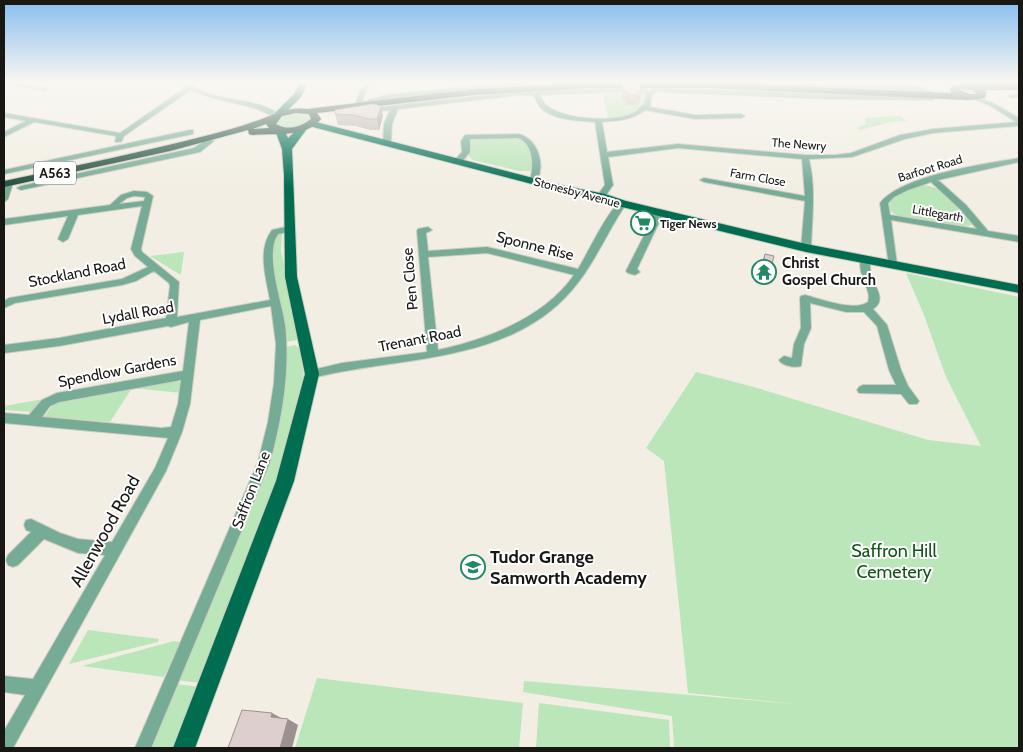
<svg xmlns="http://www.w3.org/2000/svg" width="1023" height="752" font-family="Cabin,sans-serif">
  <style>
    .green { fill: #bbe6b9 }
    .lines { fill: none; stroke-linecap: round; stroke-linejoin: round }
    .minor-casing { stroke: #cfccc2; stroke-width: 2 }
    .major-casing { stroke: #cfccc2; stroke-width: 2 }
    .highway-casing { stroke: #cfccc2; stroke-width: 2 }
    .minor { fill: #76ab96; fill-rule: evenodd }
    .major { fill: #006d51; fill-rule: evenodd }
    .highway { fill: #224f3f; fill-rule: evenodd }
    .wall { fill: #beb2b1 }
    .shaded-wall { fill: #9b9190 }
    .building { fill: #ddcfce; stroke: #9b9190 }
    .labels { text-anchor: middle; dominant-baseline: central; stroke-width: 4; stroke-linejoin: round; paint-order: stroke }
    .far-street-label { font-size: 12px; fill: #181713; stroke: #fff }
    .far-poi-label { font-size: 12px; font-weight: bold; fill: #181713; stroke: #fff; text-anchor: start }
    .shield { fill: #fff; stroke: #5d5d5a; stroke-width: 1 }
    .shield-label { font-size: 14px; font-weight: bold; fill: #181713 }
    .street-label { font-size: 15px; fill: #181713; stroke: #fff }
    .poi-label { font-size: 15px; font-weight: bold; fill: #181713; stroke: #fff; text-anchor: start }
    .near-street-label { font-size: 18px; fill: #181713; stroke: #fff }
    .near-park-label { font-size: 18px; fill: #115417; stroke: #fff }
    .near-poi-label { font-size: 18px; font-weight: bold; fill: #181713; stroke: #fff; text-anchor: start }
  </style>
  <rect width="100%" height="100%" fill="#f2eee3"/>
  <!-- green -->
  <path class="green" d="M642 91 646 95C642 113 623 116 608 118L602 92Z
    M293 113 308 114 310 120C301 127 285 132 276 124L280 117Z
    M900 116 907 121 891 122 860 130 856 128 866 124 865 118Z
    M518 137 524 139 534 155 532 171H519L473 160 469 156 468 146 470 138Z
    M922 185C945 186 957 206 972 221V225L959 228 901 218 887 209 888 199 898 193Z
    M279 233H282L281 251 301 339 286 342 284 322 274 272V237Z
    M184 252 181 274H179L150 256Z
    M906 273 1019 297V748H674L672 716 523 692 524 681 796 704 688 693 664 461 646 448 696 372 754 387 928 440 981 446 946 377 924 315Z
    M295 345 300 349 304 379 294 432 201 683 176 680C195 636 213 593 232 550 261 481 287 424 286 347Z
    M173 379 183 384 182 393 132 388 110 422 44 417 54 403Z
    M38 400H45L33 412 4 410V406Z
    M88 630 159 639 158 642 69 664Z
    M174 641 180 642 164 677 82 666Z
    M317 678 523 703 519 748H295Z
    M175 684 200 687 176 748H148Z
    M539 703 669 720 670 748H536Z"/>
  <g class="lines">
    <defs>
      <path id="minor" d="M4 82H16L48 89 45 91 5 84Z
        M177 82C189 82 197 90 209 94 231 101 261 100 280 115 274 119 268 114 262 111 239 102 214 101 191 90L124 136 121 142H115L116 136 34 122 4 137V132L26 121 4 117V113L120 133 186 87Z
        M364 82H370L362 102 386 95 512 82H534L531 84 387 99 349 108V106L355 104Z
        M538 82H559C555 85 542 85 538 82Z
        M726 82 917 86 932 92 929 94 916 90 729 84Z
        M950 82H959L966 86 963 88Z
        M1019 82V86L1000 87 997 85 1000 83Z
        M640 87 649 91 656 88C748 90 840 95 932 96L935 98 932 100 830 99 657 92 652 94 650 107 695 115 741 114 745 116 741 118 695 119 645 110C633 120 617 121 602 122L607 152 678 144 805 155H835L851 153 900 135 933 129 1016 122 989 105 973 99 972 98 975 96 993 103 1019 118V126L933 133 905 139 852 157 809 159C816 188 812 219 811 248L806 251 801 248 805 201 704 182 700 180 704 178 805 196 802 159 678 148 608 157 613 185 604 198 601 199 597 196 605 185 595 122C578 121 552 120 540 107 537 104 536 99 534 96L521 95 398 109 392 124 391 142 387 144 383 142 384 124 390 110 380 111 368 107 371 105 380 107 521 91 536 92 544 90ZM639 91 646 94 644 104C641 106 638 110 635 112 615 123 565 120 546 105 544 103 542 98 540 95Z
        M1019 93V97L1011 98 1008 96Z
        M190 130H193V134L4 174V170Z
        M519 134C539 140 545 164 537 182L530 180C534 166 534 144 518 138L470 139V152L461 163 454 161 462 152 461 141 465 135Z
        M207 139 214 141 200 152 21 190 17 188 21 186 194 148Z
        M1019 158V162L938 180 966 205 988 231 1019 236V242L891 220 897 264 892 267 889 266 880 203C902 175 984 164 1019 158ZM931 182 960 209 977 229 890 215 888 203 894 197 908 190Z
        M6 181 13 183 8 199 4 202V187Z
        M134 191 147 192 153 196 141 249 142 252 179 282 177 317 270 300C266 277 257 250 272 230L290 226 294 229 293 231 278 234C264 254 282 302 285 325 290 372 282 417 270 462L151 748H135L258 462 268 422 274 383 276 344 271 306 200 320 190 404 182 432 166 471 13 748H4V731L25 695 4 692V676L33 679 105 555 78 553 44 539 18 565 13 567 8 565 6 560 8 555 31 532 26 530 24 525 26 520 31 519 60 533 78 539 112 542 155 468 168 438 4 423V413L29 415 42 400 57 393 183 371 189 322 171 327 168 326 59 346 4 353V345L59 338 166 318 170 286 169 283 154 271 136 281 122 285 15 303 4 308V301L9 298 122 279 148 267 135 256 131 249 142 206 78 215 68 239 63 242 58 239 68 216 4 225V219L110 205 121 195ZM134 196 145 197 144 201 119 204 127 198ZM181 380 178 404 171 427 161 428 42 417 50 406 59 402Z
        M622 201 626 204C607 232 594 265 572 290 508 365 398 356 312 378L308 377 306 374 308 371 342 363 427 352 417 231 418 229 428 227 432 230 426 233 428 251 487 247 578 269C587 255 609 207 622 201ZM487 253 574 275C544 318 488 339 438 350L428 257Z
        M660 209 664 212 637 269 640 272 635 275 628 273 626 271 656 212Z
        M865 256 870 259C870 265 870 270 871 276 875 287 887 300 873 309L887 325 901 370 908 386 919 401 917 404H909L901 394 859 393 857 390 859 387 863 385H896L889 370 877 326 864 312H846L810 303 811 328 804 344 801 366C795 368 782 366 779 360L784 356 792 358 794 344 801 328 800 298 801 296 805 295C821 299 854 312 868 302 871 291 864 286 862 275 860 270 860 265 860 259Z"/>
      <path id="major" d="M300 82H308L301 97 282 116H276V112L294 94Z
        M312 121 560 185 605 194 626 201 806 244 1019 285V293L806 252 618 206 598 199 555 190 309 126 292 149 297 277 319 374 294 481 195 748H173L276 481 305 374 285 277 284 175 282 149 275 130 280 127 283 128 288 138 302 125H308L309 122Z"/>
      <path id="highway" d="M589 82H705L953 93 950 90 953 85 963 83 1019 84V90H984L986 92 985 98 968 100 705 88H589L474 95 317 113 321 119C306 138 274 133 252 135L249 134 248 130 170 151 4 187V181C74 166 144 152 213 134 226 130 240 127 253 122 272 116 287 106 307 109L474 89ZM959 89 972 90 977 94H969ZM296 113 309 114 311 119C301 127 287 131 276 124L282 116ZM266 124 269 128 253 129Z"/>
    </defs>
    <!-- minor casing -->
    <use href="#minor" class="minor-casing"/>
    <!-- major casing -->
    <use href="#major" class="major-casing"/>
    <!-- highway casing -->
    <use href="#highway" class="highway-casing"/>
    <!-- minor -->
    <use href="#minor" class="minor"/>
    <!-- major -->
    <use href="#major" class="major"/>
    <!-- highway -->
    <use href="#highway" class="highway"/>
  </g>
  <!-- wall -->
  <path class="wall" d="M623 83 642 92 640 103H637V105H626V102H623L622 94Z
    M335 114 383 116 379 130H370L356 126 338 125Z
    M765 254 769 276 766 283 758 281 762 261Z"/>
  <!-- shaded-wall -->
  <path class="shaded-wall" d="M381 106 383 116 379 130 377 119Z
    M272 713 283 719 271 717Z
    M288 719 298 725 292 748H280Z"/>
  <!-- building -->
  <path class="building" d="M623 83 640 84 642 92H638L639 95H628L627 92H625Z
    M373 104 381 106 377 119H368L354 115 335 114V110Z
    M765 254 774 256 769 276 761 273Z
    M242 710 272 713 271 717 288 719 280 748H228Z"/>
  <!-- sky -->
  <linearGradient id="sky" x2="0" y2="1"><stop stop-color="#88beef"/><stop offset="0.44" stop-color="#f9f7f2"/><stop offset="1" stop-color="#f9f7f2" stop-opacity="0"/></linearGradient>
  <rect width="1023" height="187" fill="url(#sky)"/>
  <!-- icons -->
  <defs>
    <symbol id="supermarket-ring" viewBox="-11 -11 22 22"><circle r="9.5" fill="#fff" stroke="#228964" stroke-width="1.5"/><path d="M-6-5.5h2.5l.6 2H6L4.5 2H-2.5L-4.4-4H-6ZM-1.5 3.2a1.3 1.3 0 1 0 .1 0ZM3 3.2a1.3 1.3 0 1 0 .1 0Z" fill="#228964"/></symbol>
    <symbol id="temple-ring" viewBox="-11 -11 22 22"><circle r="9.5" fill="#fff" stroke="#228964" stroke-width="1.5"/><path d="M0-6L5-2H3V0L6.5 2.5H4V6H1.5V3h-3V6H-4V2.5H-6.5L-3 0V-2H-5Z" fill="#228964"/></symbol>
    <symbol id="school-ring" viewBox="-11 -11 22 22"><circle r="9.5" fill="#fff" stroke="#228964" stroke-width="1.5"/><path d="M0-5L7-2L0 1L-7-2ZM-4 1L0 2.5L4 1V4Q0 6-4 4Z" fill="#228964"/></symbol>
  </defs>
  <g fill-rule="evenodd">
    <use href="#supermarket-ring" x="629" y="209" width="28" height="28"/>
    <use href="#temple-ring" x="750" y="258" width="28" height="28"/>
    <use href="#school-ring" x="459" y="553" width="28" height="28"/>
  </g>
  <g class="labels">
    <!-- far-street labels -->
    <g class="far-street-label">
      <text transform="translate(799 144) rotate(4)">The Newry</text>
      <text transform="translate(930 168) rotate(-17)">Barfoot Road</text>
      <text transform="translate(758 177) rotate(10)">Farm Close</text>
      <text transform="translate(577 192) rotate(15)">Stonesby Avenue</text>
      <text transform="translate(938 213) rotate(10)">Littlegarth</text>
    </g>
    <!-- far-poi labels -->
    <g class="far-poi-label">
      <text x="660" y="223">Tiger News</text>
    </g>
    <!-- shield labels -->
    <rect class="shield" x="34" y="161.5" width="42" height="23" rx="4"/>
    <g class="shield-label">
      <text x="55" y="173">A563</text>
    </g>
    <!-- street labels -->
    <g class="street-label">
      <text transform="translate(535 246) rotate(14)">Sponne Rise</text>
      <text transform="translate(77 273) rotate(-11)">Stockland Road</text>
      <text transform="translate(410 279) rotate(-95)">Pen Close</text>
      <text transform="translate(138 313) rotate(-10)">Lydall Road</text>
      <text transform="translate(420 339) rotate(-11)">Trenant Road</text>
      <text transform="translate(117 371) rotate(-11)">Spendlow Gardens</text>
      <text transform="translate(251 490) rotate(-69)">Saffron Lane</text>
    </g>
    <!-- poi labels -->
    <g class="poi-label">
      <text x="782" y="263">Christ<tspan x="782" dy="17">Gospel Church</tspan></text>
    </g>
    <!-- near-street labels -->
    <g class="near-street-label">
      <text transform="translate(105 531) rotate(-61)">Allenwood Road</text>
    </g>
    <!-- near-park labels -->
    <g class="near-park-label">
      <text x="894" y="551">Saffron Hill<tspan x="894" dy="21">Cemetery</tspan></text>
    </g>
    <!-- near-poi labels -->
    <g class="near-poi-label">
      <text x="490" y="557">Tudor Grange<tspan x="490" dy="21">Samworth Academy</tspan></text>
    </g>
  </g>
  <!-- border -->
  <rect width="1023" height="752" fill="none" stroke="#181713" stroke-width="10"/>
</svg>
